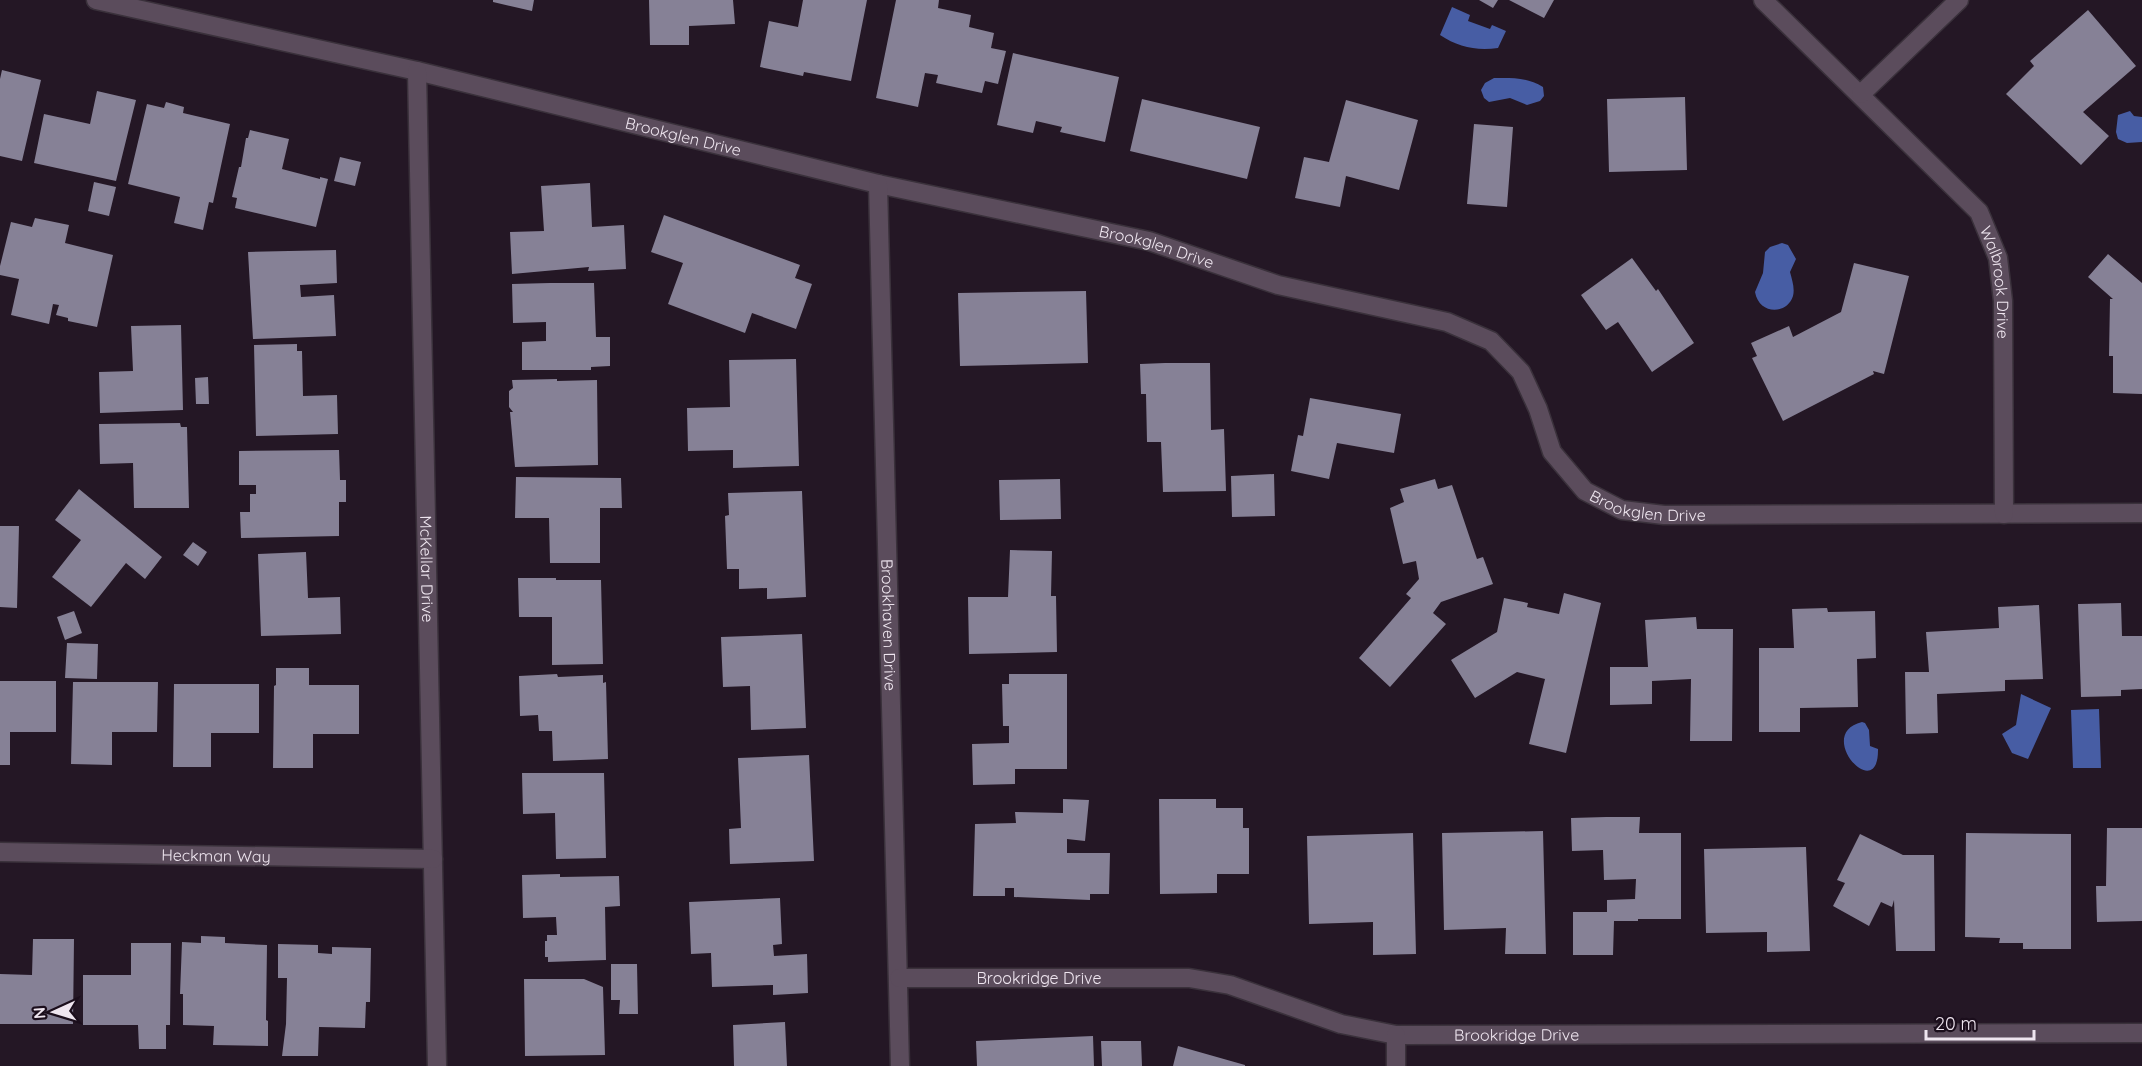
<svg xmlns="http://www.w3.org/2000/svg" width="2142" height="1066" font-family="Quicksand,sans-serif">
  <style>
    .water { fill: #475da4 }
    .building { fill: #868196 }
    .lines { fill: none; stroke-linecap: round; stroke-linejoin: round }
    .minor-casing { stroke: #3a313b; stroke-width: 21 }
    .minor { stroke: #5b4c5c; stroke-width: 18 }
    .labels { text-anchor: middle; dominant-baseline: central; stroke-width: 6; stroke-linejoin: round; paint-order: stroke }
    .street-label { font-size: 16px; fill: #eee5ef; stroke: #1b0e1c }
  </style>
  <rect width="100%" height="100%" fill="#241725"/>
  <!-- water -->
  <path class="water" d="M1452 7 1470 15 1468 21 1490 29 1492 25 1506 31 1498 48C1476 51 1458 47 1440 35Z
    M1494 78C1512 78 1527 77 1543 87L1544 96 1540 101 1527 105 1510 98 1489 102 1484 98 1481 90 1485 83Z
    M2130 111 2134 116 2142 117V142L2127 143 2118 139 2116 132 2118 115Z
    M1782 243 1788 245 1796 259 1790 272C1792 280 1795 288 1793 296 1787 315 1759 315 1755 292L1763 273 1765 252 1770 247Z
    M2021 694 2051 708 2028 759 2012 753 2002 734 2016 725Z
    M2099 709 2101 768H2073L2071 710Z
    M1862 722 1865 723 1869 730 1870 746 1878 749C1879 806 1813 734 1862 722Z"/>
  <!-- building -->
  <path class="building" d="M493 0H534L532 11 493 2Z
    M649 0H733L735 24 689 26V45H650Z
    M803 0H867L851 81 804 72 803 76 760 67 769 21 798 27Z
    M896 0H939L938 8 971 15 969 27 994 33 991 48 1006 51 998 84 985 81 982 93 936 83 938 75 925 73 918 107 876 98Z
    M1479 0H1498L1493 8Z
    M1509 0H1554L1544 18Z
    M2088 10 2136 66 2083 112 2109 136 2081 165 2006 94 2034 66 2030 61Z
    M1013 53 1119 77 1105 142 1060 132 1062 127 1036 121 1033 133 997 125Z
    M2 70 41 80 22 161 0 156V79Z
    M97 91 136 100 116 181 34 163 44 114 90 124Z
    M1685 97 1687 170 1609 172 1607 99Z
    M1142 99 1260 127 1247 179 1130 151Z
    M1346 100 1418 120 1399 190 1346 176 1340 207 1295 198 1304 157 1329 162Z
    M166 102 184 107 183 113 230 124 213 203 209 202 203 230 174 223 180 197 128 184 147 104 164 108Z
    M1474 124 1513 127 1507 207 1467 204Z
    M250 130 289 139 282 169 320 179V177L328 179 316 227 235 208 237 198 232 197 239 167H241L246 138H248Z
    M340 157 361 162 355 186 334 181Z
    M94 182 116 187 109 216 88 211Z
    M590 183 592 227 624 225 626 269 588 271 589 267 512 274 510 232 544 231 541 186Z
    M664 215 800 265 795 278 812 284 796 329 752 313 745 333 668 304 683 263 651 252Z
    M35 218 69 225 65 243 113 255 97 327 68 321V318L56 315 59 305 53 304 49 324 11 315 19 279 0 275V266L11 222 32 227Z
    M336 250 337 283 300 285 301 297 334 295 336 336 253 339 248 252Z
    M2108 254 2142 283V394L2113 393V356H2109L2110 299H2113L2088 277Z
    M1632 258 1656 291 1658 289 1694 343 1652 372 1618 322 1606 330 1581 295Z
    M1854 263 1909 276 1884 374 1873 371 1874 374 1783 421 1752 358 1757 356 1751 343 1789 326 1793 337 1841 312Z
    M550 283H594L596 337H610V366L591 367V370H522V342L546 341V322L513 323 512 284Z
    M1086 291 1088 363 960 366 958 293Z
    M181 325 183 410 100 413 99 372 133 371 131 326Z
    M297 344V351H302L303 396 337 395 338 434 256 436 254 345Z
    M796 359 799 466 733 468V450L688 451 687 408 730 407 729 360Z
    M1165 363H1210L1211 430 1224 429 1226 491 1163 492 1161 442H1147L1146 394H1141L1140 364Z
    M208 377 209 404H196L195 378Z
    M557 379V381L597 380 598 465 515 467 510 412H513L509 407V391L513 388 512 380Z
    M1310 398 1401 414 1394 453 1337 443 1329 479 1291 471 1298 435 1303 436Z
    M180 423 181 427H187L189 508H134L133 463 100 464 99 424Z
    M339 450 340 480H346V502H339V536L241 538 240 512H250V494H256V485H239V451Z
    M1274 474 1275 516 1232 517 1231 476Z
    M516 477 621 478 622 508H600V563H550L549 518H515Z
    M1060 479 1061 519 1000 520 999 480Z
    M1435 479 1438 489 1452 485 1477 559 1483 557 1493 584 1441 602 1433 613 1446 624 1390 687 1359 658 1411 598 1406 594 1419 579 1416 561 1403 564 1390 508 1404 502 1400 489Z
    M79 489 162 557 145 579 126 563 91 607 52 577 81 540 55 520Z
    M802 491 806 597 767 599V588L739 589V569H727L725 516 729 515 728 493Z
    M0 526H19L17 608 0 607Z
    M193 542 207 552 198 566 183 555Z
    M1010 550 1052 551 1051 596H1056L1057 652 969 654 968 597H1008Z
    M306 552 308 598 340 597 341 634 261 636 258 554Z
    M518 578H556V580H601L603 664 552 665V617H519Z
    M1564 593 1601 603 1566 753 1529 744 1545 679 1517 672 1475 698 1451 660 1497 632 1504 598 1528 603 1527 607 1559 614Z
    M2121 603 2122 636H2142V689L2121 690V696L2081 697 2078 604Z
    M2039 605 2043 679 2005 680V691L1937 694 1938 733 1906 734 1905 672H1929L1926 632 1999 628 1998 607Z
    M1827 608 1828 612 1875 611 1876 658 1857 659 1858 707 1800 708V732H1759V648H1794L1792 609Z
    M74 611 82 633 65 640 57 617Z
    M1696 617 1697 629H1733L1732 741H1690L1691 679 1652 681V704L1610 705V667H1648L1645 620Z
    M802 634 806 728 751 730 750 686 723 687 721 637Z
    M67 643 98 644 97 679 65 678Z
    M276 668H309V685H359V734H313V768H273L274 686 276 685Z
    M557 674 558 677 603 675V683L606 682 608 759 553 761 552 731H539L538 715 520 716 519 676Z
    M1009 674H1067V769H1015V784L973 785 972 744 1009 743V726H1003L1002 684H1009Z
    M0 681H56V732H10V765H0Z
    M73 682H158L157 732H112V765L71 764Z
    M174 684H259V733H211V767H173Z
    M809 755 814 861 730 864 729 829 741 828 738 758Z
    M522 773H604L606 858 556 859 555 813 523 814Z
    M1063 799 1089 800 1085 841 1067 839V853H1110L1109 894H1090V900L1014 897V888H1005V896H973L975 824 1016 823 1015 812 1063 813Z
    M1159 799H1216V808H1243V828H1249V874H1217V893L1160 894Z
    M1606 817H1640L1639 833H1681V919H1638V921H1614L1613 955H1573V912H1607V900L1635 899 1636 879 1604 880 1603 850 1572 851 1571 818Z
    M2107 828H2142V921L2097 922 2096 886H2106Z
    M1543 831 1546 954H1505L1506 928 1444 930 1442 833Z
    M1413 833 1416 954 1373 955V922L1309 924 1307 836Z
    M1966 833 2071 834V949H2023V943H1999L2000 938 1965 937Z
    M1860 834 1903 855H1934L1935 951H1896L1894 900 1892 907 1881 902 1869 926 1833 906 1845 883 1837 880Z
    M1806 847 1810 951 1767 952V932L1706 933 1704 849Z
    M560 874V877L619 876 620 906 605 907 606 960 548 962V957H545V941H547V935H557L556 917 523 918 522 875Z
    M780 898 782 944 773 945 774 956 807 954 808 993 773 995V985L712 987 711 953 691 954 689 902Z
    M201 936 225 937V943L267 945 266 1020 268 1021V1046L213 1045 214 1026 183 1025V994H180L182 942 201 943Z
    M33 939H74L73 1024H0V974L32 975Z
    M131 943H171L170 1025H166V1049H139L138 1025H83V975H131Z
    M278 944 318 945V953L332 954V947L371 948 370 1002H366L365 1028 319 1027 318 1056H282L286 1024 287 978H278Z
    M611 964H637L638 1014H619L620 1000H611Z
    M524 979H584L603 987 605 1055 525 1056Z
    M785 1022 787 1066H734L733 1025Z
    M1093 1036 1094 1066H977L976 1041Z
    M1101 1041H1141L1142 1066H1102Z
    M1178 1046 1245 1065V1066H1173Z"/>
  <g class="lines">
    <defs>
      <g id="minor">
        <path id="s1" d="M96 0 417 71 878 184 1149 241 1278 285 1447 322 1491 341 1521 372 1538 409 1552 452 1585 491 1622 510 1664 515 2142 513"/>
        <path id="s2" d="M1763 0 1979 212 1998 258 2003 301 2004 514"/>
        <path id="s3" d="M417 71 437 1066"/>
        <path d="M1861 94 1959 0"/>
        <path id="s4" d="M878 184 900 1066"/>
        <path id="s5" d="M0 852 433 859"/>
        <path id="s6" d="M899 978H1189L1230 985 1341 1024 1396 1035 2142 1033"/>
        <path d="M1396 1035V1066"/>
      </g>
    </defs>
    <!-- minor casing -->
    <use href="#minor" class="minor-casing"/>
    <!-- minor -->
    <use href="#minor" class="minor"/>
  </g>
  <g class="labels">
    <!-- street labels -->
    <g class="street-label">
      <text stroke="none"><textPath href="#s1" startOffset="603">Brookglen Drive</textPath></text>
      <text stroke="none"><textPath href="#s1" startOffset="1089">Brookglen Drive</textPath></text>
      <text stroke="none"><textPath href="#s2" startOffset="376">Walbrook Drive</textPath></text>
      <text stroke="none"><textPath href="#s1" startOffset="1684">Brookglen Drive</textPath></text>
      <text stroke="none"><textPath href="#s3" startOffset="498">McKellar Drive</textPath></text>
      <text stroke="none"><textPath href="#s4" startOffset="441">Brookhaven Drive</textPath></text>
      <text stroke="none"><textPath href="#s5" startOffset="216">Heckman Way</textPath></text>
      <text stroke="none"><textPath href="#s6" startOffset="140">Brookridge Drive</textPath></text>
      <text stroke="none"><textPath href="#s6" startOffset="626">Brookridge Drive</textPath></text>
    </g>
  </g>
  <!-- north arrow -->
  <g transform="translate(54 1012) rotate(266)" stroke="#1b0e1c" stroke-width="4.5" paint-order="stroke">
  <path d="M0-4.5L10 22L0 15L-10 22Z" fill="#eee5ef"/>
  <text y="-9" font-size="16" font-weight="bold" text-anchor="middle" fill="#eee5ef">N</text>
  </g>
  <!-- scale -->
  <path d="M1926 1030v9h108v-9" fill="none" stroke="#eee5ef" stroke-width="3"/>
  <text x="1935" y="1030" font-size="18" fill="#eee5ef" stroke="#1b0e1c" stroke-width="4.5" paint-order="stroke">20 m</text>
</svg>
